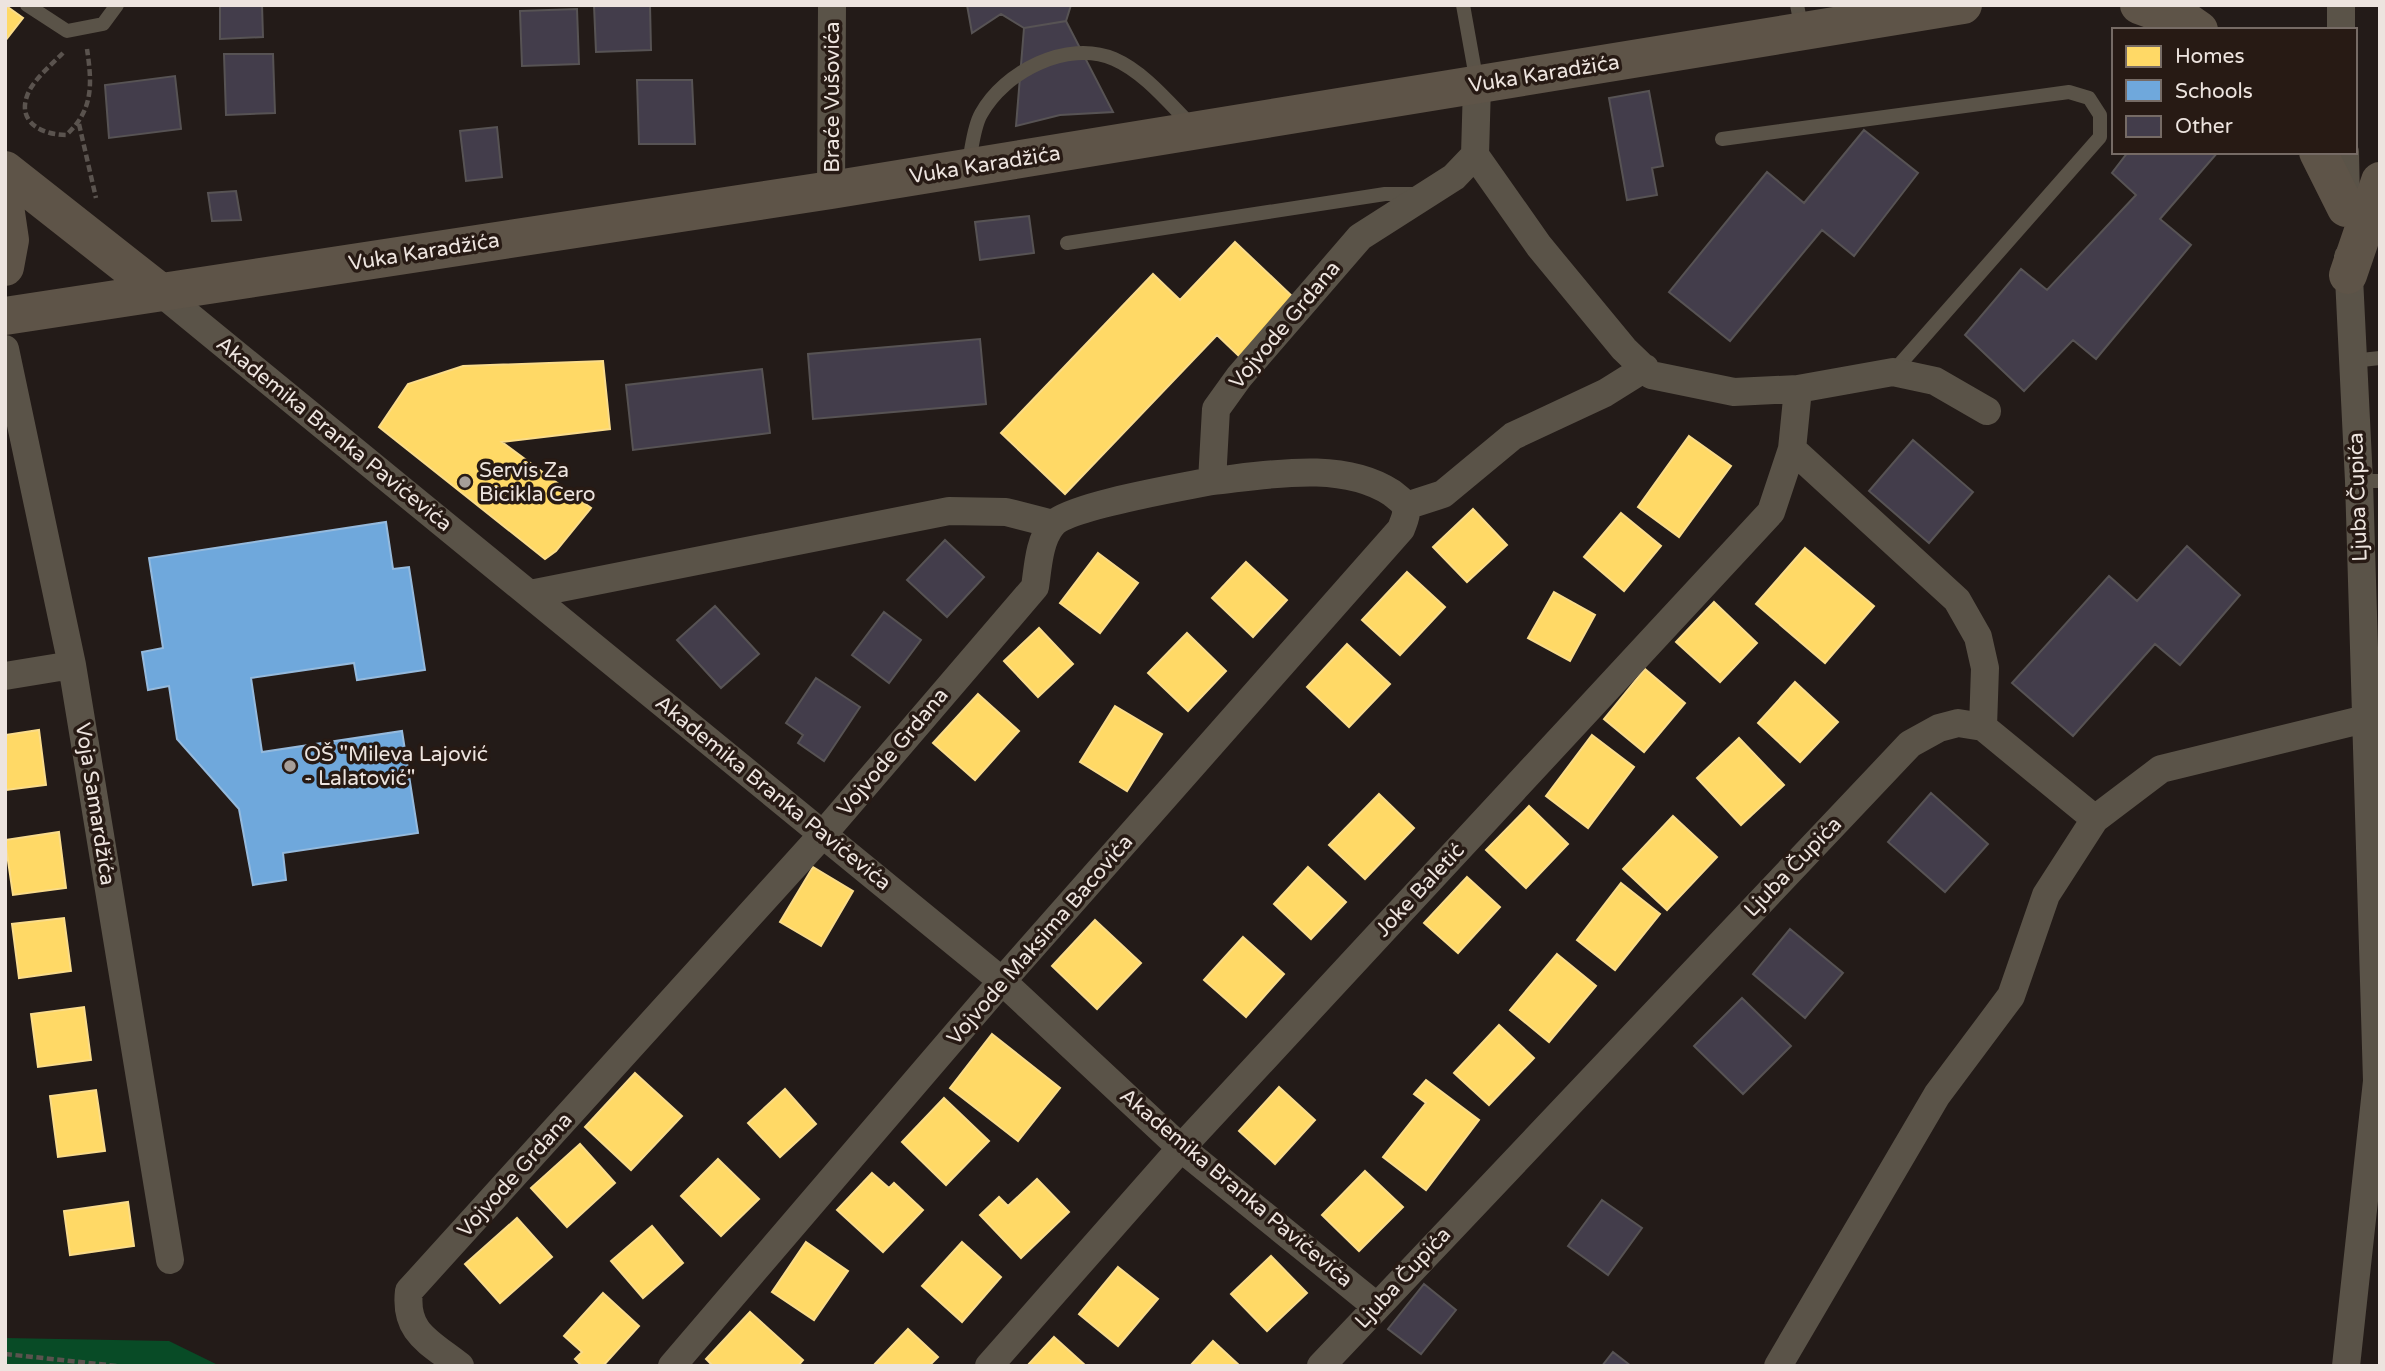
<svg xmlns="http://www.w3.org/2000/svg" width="2385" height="1371" font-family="'Varela Round',sans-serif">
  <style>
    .forest { fill: #084b26 }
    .homes { fill: #ffd966; stroke: #fadc8a; stroke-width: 2 }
    .schools { fill: #6fa8dc; stroke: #95badd; stroke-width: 2 }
    .building { fill: #433d4b; stroke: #575354; stroke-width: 2 }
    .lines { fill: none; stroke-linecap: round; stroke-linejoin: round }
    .path { stroke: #5a534e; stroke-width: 4.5; stroke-dasharray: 7 3.5; stroke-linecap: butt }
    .lane { stroke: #5a5348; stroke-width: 14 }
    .street { stroke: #5a5348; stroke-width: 28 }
    .secondary { stroke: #5e5448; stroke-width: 38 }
    .poi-dot { fill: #a69e99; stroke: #271a14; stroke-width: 2.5 }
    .labels { text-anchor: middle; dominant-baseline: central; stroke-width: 7; stroke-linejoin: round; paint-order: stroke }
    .street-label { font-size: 21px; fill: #ede4df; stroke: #271a14 }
    .poi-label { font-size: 21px; fill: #ede4df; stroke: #271a14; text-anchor: start }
  </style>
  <rect width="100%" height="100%" fill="#231b18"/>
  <!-- forest -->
  <path class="forest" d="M5 1338 169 1341 220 1366H5Z"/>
  <!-- homes -->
  <path class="homes" d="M5 5 23 18 5 41Z
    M1235 242 1295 299 1240 357 1217 335 1065 494 1001 433 1153 274 1180 300Z
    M603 361 610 429 502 442 591 508 556 551 545 559 379 427 408 384 463 366Z
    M1689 436 1731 466 1679 537 1638 507Z
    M1473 509 1507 545 1467 582 1433 547Z
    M1621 513 1661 546 1624 591 1584 557Z
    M1805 548 1874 606 1825 663 1756 604Z
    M1098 553 1138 583 1100 633 1060 603Z
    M1246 562 1287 600 1253 637 1212 598Z
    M1407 572 1445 607 1400 655 1362 620Z
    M1554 592 1595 615 1570 661 1528 638Z
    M1714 602 1757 643 1720 682 1676 642Z
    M1039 628 1073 664 1038 697 1004 661Z
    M1187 633 1226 671 1188 711 1148 673Z
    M1347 644 1390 684 1349 727 1307 687Z
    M1645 669 1685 703 1644 752 1604 719Z
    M1795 682 1838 722 1800 762 1758 723Z
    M978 694 1019 731 975 780 933 743Z
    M1115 706 1162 734 1127 791 1080 762Z
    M39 730 46 785 5 790V735Z
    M1592 735 1634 767 1588 828 1546 796Z
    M1739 738 1784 785 1741 825 1697 778Z
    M1379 794 1414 828 1365 879 1329 845Z
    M1529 806 1568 844 1526 888 1486 850Z
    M1673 816 1717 857 1667 910 1623 869Z
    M59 832 66 888 13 895 5 840Z
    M813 867 853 891 821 946 780 922Z
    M1308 867 1346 902 1311 939 1274 904Z
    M1467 877 1500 907 1458 953 1424 923Z
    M1621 883 1660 914 1615 970 1577 940Z
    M64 918 71 971 19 978 12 924Z
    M1095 920 1141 963 1097 1009 1052 966Z
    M1243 937 1284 974 1246 1017 1204 980Z
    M1557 954 1596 986 1549 1042 1510 1010Z
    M84 1007 91 1060 38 1067 31 1014Z
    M1499 1025 1534 1058 1489 1105 1454 1073Z
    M992 1034 1060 1088 1018 1141 950 1088Z
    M635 1073 682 1116 631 1170 585 1127Z
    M1426 1080 1479 1120 1426 1190 1383 1157 1426 1103 1414 1094Z
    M1279 1087 1315 1120 1275 1164 1239 1131Z
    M785 1089 816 1124 780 1157 748 1123Z
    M96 1090 105 1151 58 1157 50 1096Z
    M944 1098 989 1141 946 1185 902 1142Z
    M580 1144 615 1183 567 1227 531 1188Z
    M718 1159 759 1199 721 1236 681 1196Z
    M1365 1171 1403 1207 1359 1251 1322 1215Z
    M872 1173 889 1188 894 1183 923 1210 883 1252 837 1210Z
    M1037 1179 1069 1212 1021 1258 980 1215 999 1197 1008 1206Z
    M128 1202 134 1246 70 1255 64 1211Z
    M517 1218 552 1257 500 1303 465 1264Z
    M652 1226 683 1263 643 1298 611 1261Z
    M806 1242 848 1271 814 1320 772 1292Z
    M962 1242 1001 1277 962 1322 922 1286Z
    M1271 1256 1307 1293 1267 1331 1231 1294Z
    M1118 1267 1158 1299 1118 1346 1079 1314Z
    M603 1293 639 1326 603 1366H582L575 1359 582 1352 564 1336Z
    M750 1312 803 1360 798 1366H713L706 1359Z
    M908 1329 938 1357 929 1366H873Z
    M1054 1337 1086 1366H1027Z
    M1213 1341 1240 1366H1190Z"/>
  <!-- schools -->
  <path class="schools" d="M386 522 393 569 409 567 425 670 357 680 354 663 251 678 262 752 402 731 418 833 283 853 286 880 253 885 239 809 177 739 169 686 148 690 142 652 163 648 149 558Z"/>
  <!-- building -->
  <path class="building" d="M220 5H262L263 37 220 39Z
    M594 5H650L651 50 596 52Z
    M967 5H1071L1066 21 1024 28 1001 14 972 33Z
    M577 9 579 64 522 66 520 11Z
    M1066 21 1113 112 1060 115 1016 126 1024 28Z
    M224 54H273L275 113 226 115Z
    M175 76 181 129 109 138 105 85Z
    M637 80H692L695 144H639Z
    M1649 91 1663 166 1652 168 1657 195 1627 200 1609 98Z
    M497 127 502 177 466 181 460 131Z
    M1864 130 1918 173 1854 256 1822 230 1730 341 1669 292 1767 172 1804 203Z
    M2128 152H2218L2160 219 2191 245 2096 359 2073 340 2024 391 1965 335 2021 269 2047 290 2136 195 2112 173Z
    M236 191 241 220 212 221 208 193Z
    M1029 216 1034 253 980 260 975 222Z
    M980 339 986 404 813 419 808 354Z
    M762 369 770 433 633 450 626 385Z
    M1913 440 1973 492 1929 543 1869 491Z
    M945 540 984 577 947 617 907 580Z
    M2187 546 2240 595 2180 665 2155 644 2073 736 2012 683 2109 576 2137 601Z
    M715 606 759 654 721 688 677 640Z
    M884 612 921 640 889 683 852 655Z
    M816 678 860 707 824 761 798 743 803 735 786 723Z
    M1931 793 1988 844 1945 892 1888 842Z
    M1790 929 1843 973 1805 1018 1753 974Z
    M1742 998 1791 1046 1743 1094 1694 1046Z
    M1602 1200 1642 1228 1608 1275 1568 1246Z
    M1424 1284 1456 1310 1421 1354 1388 1329Z
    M1613 1352 1631 1366H1602Z"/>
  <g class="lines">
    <!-- path -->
    <path class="path" d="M63 53C51 65 32 81 27 96 17 124 45 135 66 135 94 110 92 83 87 49
      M79 124 96 198
      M5 1354 117 1366"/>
    <!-- lane -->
    <path class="lane" d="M27 5 67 31 103 24 117 5
      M1463 5 1477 83
      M1797 5 1802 30
      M1722 139 2069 92 2089 98 2100 115V137L1893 372
      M968 166C972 150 973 128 981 114 1004 72 1067 39 1114 59 1144 72 1169 103 1191 125
      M1067 243 1385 194H1419
      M2352 361 2380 358
      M2359 481H2380"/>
    <!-- street -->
    <path class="street" d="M2341 5V30
      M2345 152 2346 202
      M1475 155 1539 246 1624 349 1651 375 1734 392 1798 389 1893 372 1935 381 1987 411
      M831 190 832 5
      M160 292 1002 981 1181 1148 1376 1306
      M5 349 72 665 170 1260
      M1792 449 1957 600 1978 637 1985 668 1983 727
      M1406 506 1443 494 1513 436 1605 393 1645 368
      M530 594 949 511 1006 512 1053 524
      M5 676 72 665
      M460 1366C430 1342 404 1333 409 1291L824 833 1035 587C1038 567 1039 541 1052 525 1068 506 1183 487 1212 481L1216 409 1239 377 1360 237 1454 177 1475 155 1477 85
      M672 1366 1002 981 1401 529C1403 523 1407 516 1406 509 1404 501 1398 498 1392 493 1342 460 1268 475 1212 481
      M989 1366 1181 1148 1771 512 1792 449 1798 389
      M1321 1366 1910 744 1939 728 1958 723 1983 727 2095 819
      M1778 1366 1937 1095 2011 996 2046 895 2095 819 2161 769 2365 719
      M2346 1366 2377 1081 2359 481 2348 257"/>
    <!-- secondary -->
    <path class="secondary" d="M2139 5 2189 23 2199 30
      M2318 152 2346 208
      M5 170 160 292
      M5 206 10 240 5 267
      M2348 275 2380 181
      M5 316 831 190 1963 5"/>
  </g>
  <!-- markers -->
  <g class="poi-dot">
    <circle cx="465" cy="482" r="7"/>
    <circle cx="290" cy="766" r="7"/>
  </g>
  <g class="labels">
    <!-- street labels -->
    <g class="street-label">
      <text transform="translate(1544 74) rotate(-9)">Vuka Karadžića</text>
      <text transform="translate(832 97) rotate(-90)">Braće Vušovića</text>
      <text transform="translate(985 165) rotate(-9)">Vuka Karadžića</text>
      <text transform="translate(424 252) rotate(-9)">Vuka Karadžića</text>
      <text transform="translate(1285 325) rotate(-50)">Vojvode Grdana</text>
      <text transform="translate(334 434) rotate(39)">Akademika Branka Pavićevića</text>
      <text transform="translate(2358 497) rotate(-92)">Ljuba Čupića</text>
      <text transform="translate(893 752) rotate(-50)">Vojvode Grdana</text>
      <text transform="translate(773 793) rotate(39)">Akademika Branka Pavićevića</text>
      <text transform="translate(95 804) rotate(81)">Voja Samardžića</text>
      <text transform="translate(1793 867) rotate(-46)">Ljuba Čupića</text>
      <text transform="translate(1420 890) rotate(-47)">Joke Baletić</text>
      <text transform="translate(1040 940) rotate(-49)">Vojvode Maksima Bacovića</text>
      <text transform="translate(515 1175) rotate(-48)">Vojvode Grdana</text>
      <text transform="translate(1236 1188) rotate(40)">Akademika Branka Pavićevića</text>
      <text transform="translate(1403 1278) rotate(-47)">Ljuba Čupića</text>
    </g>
    <!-- poi labels -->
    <g class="poi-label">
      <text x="479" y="470">Servis Za<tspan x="479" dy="24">Bicikla Cero</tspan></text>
      <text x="304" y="754">OŠ "Mileva Lajović<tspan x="304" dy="24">- Lalatović"</tspan></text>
    </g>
  </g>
  <!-- border -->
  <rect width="2385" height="1371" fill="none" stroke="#ede4df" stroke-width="14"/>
  <!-- legend -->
  <rect x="2112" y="28" width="245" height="126" fill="#271a14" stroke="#766b65" stroke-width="2"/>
  <rect x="2126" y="46" width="35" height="21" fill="#ffd966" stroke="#766b65" stroke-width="2"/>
  <text x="2175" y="63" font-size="21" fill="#ede4df">Homes</text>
  <rect x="2126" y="80" width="35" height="21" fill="#6fa8dc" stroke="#766b65" stroke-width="2"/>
  <text x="2175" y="98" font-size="21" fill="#ede4df">Schools</text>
  <rect x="2126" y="116" width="35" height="21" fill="#433d4b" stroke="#766b65" stroke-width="2"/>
  <text x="2175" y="133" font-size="21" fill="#ede4df">Other</text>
</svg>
